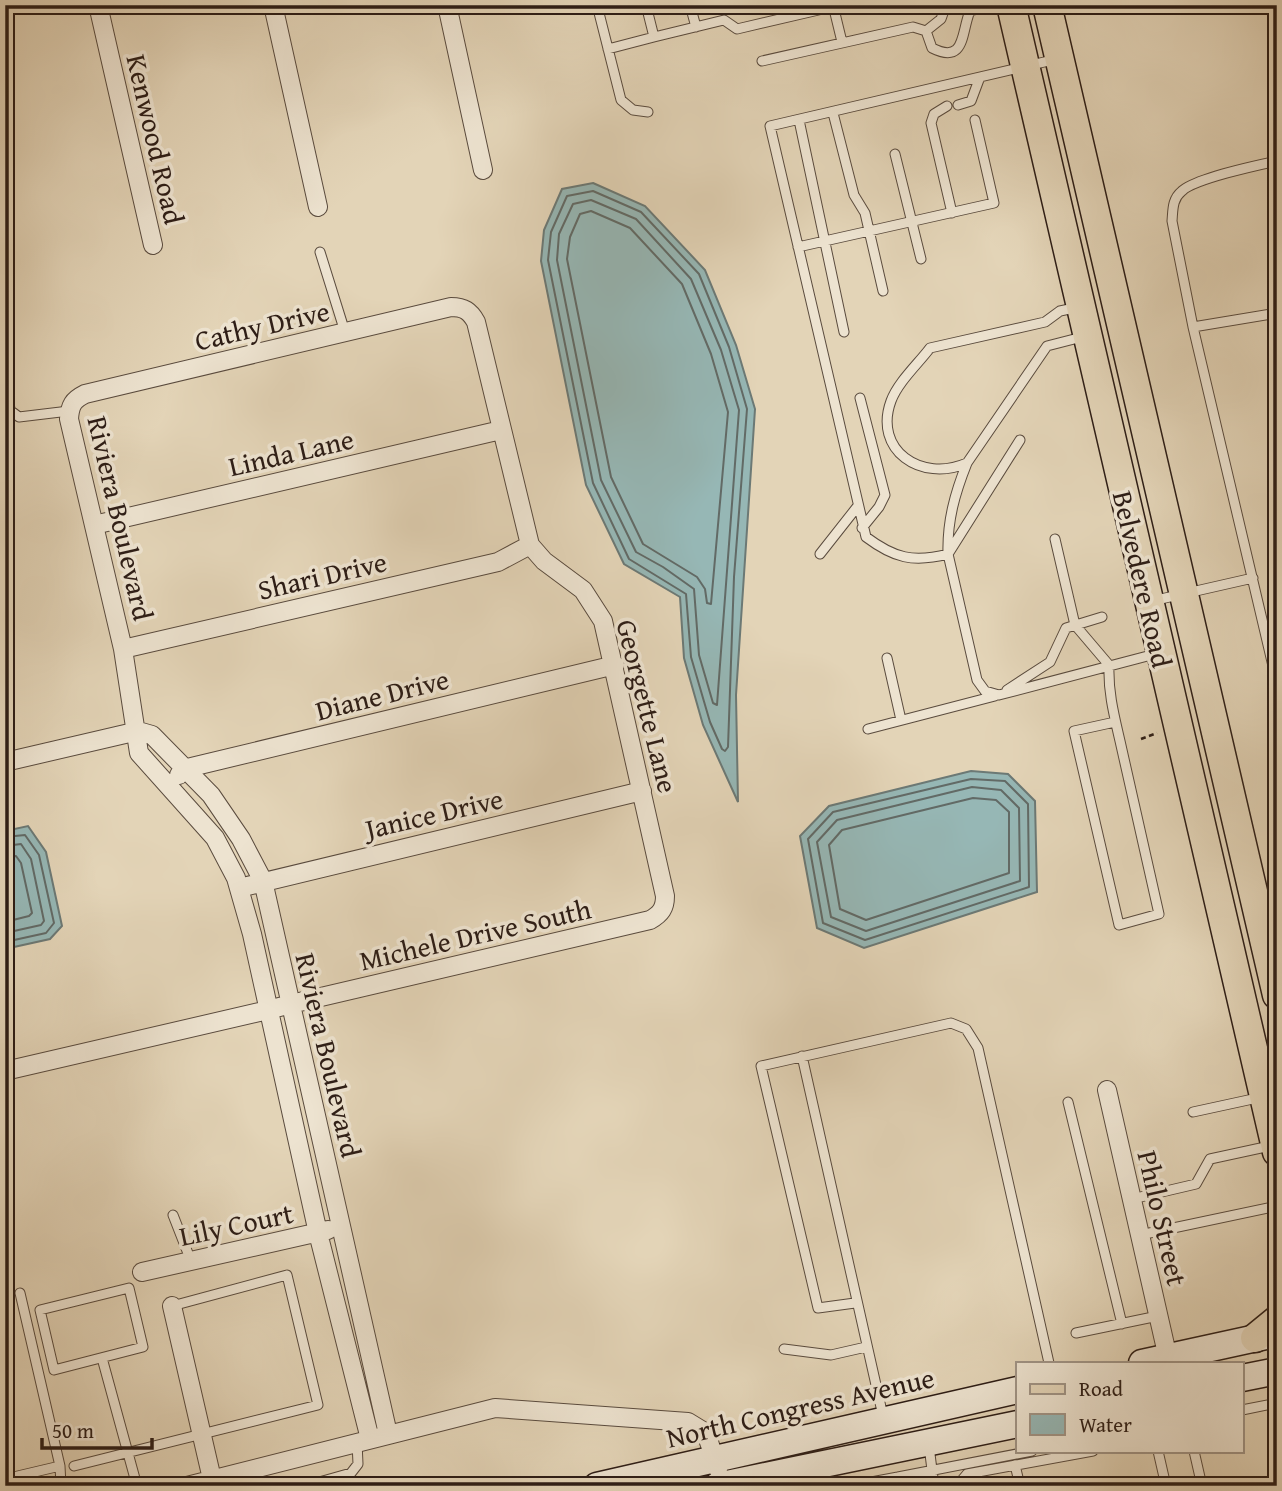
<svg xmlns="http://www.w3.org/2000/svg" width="1282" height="1491" font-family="'Gentium Book Plus',serif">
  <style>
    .water { fill: #96b7b5; stroke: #6c7975; stroke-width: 2 }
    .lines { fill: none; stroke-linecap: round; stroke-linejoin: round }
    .shore { stroke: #626a66; stroke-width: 2 }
    .lane-casing { stroke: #5a4b3e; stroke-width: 11 }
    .street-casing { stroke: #5a4b3e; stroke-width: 20 }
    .secondary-casing { stroke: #2d1d16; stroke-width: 29 }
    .primary-casing { stroke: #2d1d16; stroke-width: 31 }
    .path { stroke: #2d1d16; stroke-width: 2.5; stroke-dasharray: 5 3.5; stroke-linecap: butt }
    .lane { stroke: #ede3d0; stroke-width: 9 }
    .street { stroke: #ede3d0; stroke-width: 18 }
    .secondary { stroke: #ede3d0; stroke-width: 26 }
    .primary { stroke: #e3d4b7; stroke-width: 28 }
    .labels { text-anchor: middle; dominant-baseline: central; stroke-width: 7; stroke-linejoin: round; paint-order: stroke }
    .street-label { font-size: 28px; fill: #2d1d16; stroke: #ede3d0 }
  </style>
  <rect width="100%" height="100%" fill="#e3d4b7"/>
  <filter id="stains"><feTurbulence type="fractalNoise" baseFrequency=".00286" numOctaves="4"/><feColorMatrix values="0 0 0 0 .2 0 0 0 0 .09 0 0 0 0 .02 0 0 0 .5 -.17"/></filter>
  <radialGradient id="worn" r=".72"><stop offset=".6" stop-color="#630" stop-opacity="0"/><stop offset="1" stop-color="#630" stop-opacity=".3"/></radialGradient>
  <!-- water -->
  <path class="water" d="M593 183 645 206 705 270 736 345 755 409 736 695 738 802 703 725 684 658 680 597 624 564 586 485 541 261 544 230 562 189Z
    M971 771 1008 774 1035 801 1037 892 864 948 817 928 800 836 829 806Z
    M28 826 46 852 62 926 50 939 5 949V831Z"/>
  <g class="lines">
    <!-- shore -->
    <path class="shore" d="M593 191 641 212 699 274 729 347 747 409 734 577 728 747 725 751 722 749 710 722 691 657 686 594 629 559 593 483 548 260 551 232 567 196Z
      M591 200 636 219 691 279 721 350 739 410 717 705 713 703 699 655 694 589 663 567 636 552 601 480 557 260 559 234 573 204Z
      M591 211 630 228 682 284 711 354 728 412 711 604 707 603 705 589 697 577 643 544 611 477 567 259 570 237 580 214Z
      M971 779 1005 781 1028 804 1029 887 865 940 823 923 808 839 833 812Z
      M972 787 1001 790 1019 808 1020 881 866 931 831 917 817 842 837 820Z
      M973 798 996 800 1009 812V873L866 920 840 909 829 845 842 830Z
      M5 837 25 835 39 855 54 923 46 933 5 942
      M5 846 21 844 31 859 44 921 41 925 5 933
      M5 857 16 856 21 863 32 913 29 916 5 922"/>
    <defs>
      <path id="lane" d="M597 5 621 100 633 110 648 112
        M690 5 696 27
        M833 5 842 42
        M926 31 932 48C966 65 961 32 970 11L993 5
        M926 31 941 19 946 5
        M654 37 724 20 737 29 840 5
        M608 49 654 37 646 5
        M762 61 913 27 926 31
        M958 105 971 101 980 77
        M947 106 934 114 931 123 952 213
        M833 113 854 195 865 213 883 291
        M799 120 844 332
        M895 154 921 259
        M798 247 994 203 975 120
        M320 252 345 332
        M1079 307 1060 311 1045 322 930 348C918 364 898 382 891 401 873 450 921 483 967 463L1047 346 1086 336
        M1277 313 1193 327 1277 683
        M1193 327 1172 221C1173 210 1172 199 1182 191 1194 179 1258 165 1277 161
        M5 396 11 411 19 417 69 411
        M860 398 885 495 879 507 862 528
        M1020 440 948 554C913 563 894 558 866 537L770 126 1057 59
        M967 463C955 493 947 521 948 554L977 680 985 691 999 695 1159 653
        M1055 539 1075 625 1109 665C1108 692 1114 715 1120 741L1159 914 1119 925 1074 731 1115 722
        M820 554 857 507
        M1152 601 1253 578
        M887 658 901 720
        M1007 690 1050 662 1066 628 1102 617
        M868 729 995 696
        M802 1056 883 1416
        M1068 1102 1122 1324
        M1193 1112 1262 1097
        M1132 1199 1196 1184 1210 1159 1270 1146
        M173 1215 191 1261
        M1140 1235 1277 1206
        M129 1288 143 1347 54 1370 40 1310Z
        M855 1303 818 1308 761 1066 951 1023 966 1029 978 1048 1049 1363
        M1076 1333 1158 1316
        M784 1349 831 1355 866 1347
        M102 1358 137 1486
        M1242 1410 1277 1403
        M929 1446 934 1486
        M1158 1451 1166 1486
        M1194 1451 1202 1486
        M1015 1465 1020 1486
        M60 1466 61 1486
        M74 1466 318 1405 287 1275 172 1306
        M898 1477 1032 1451
        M5 1479 60 1466 20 1293
        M305 1486 351 1473 358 1464 357 1442
        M850 1486 898 1477 900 1486
        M957 1486 967 1474 1093 1451"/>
      <path id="street" d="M98 5 153 245
        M273 5 318 207
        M447 5 483 170
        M5 277V278
        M94 525 501 430
        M123 649 498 562 530 545
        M138 731 152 735 211 795 241 839 263 881 388 1434
        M5 762 138 731
        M179 775 183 769 615 665
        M239 888 642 791
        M5 1071 268 1010 291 1004 650 920C661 914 665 908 665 896L603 621 583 590 544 561 530 545 476 322C470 311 464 307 451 307L85 394C73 400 70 405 69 419L123 649 139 753 215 838 236 878 252 934 318 1233 370 1439
        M1107 1090 1168 1358
        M142 1272 328 1230
        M172 1306 212 1479
        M187 1486 495 1408 688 1422 706 1433 718 1469"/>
      <path id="secondary" d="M1142 1363 1275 1334
        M1242 1378 1277 1371
        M597 1486 1018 1390
        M717 1486 1018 1424"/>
      <path id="primary" d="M1011 5 1277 1152
        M1047 5 1277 995
        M1255 1338 1277 1320"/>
    </defs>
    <!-- lane casing -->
    <use href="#lane" class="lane-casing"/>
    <!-- street casing -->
    <use href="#street" class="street-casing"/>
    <!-- secondary casing -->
    <use href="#secondary" class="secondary-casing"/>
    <!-- primary casing -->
    <use href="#primary" class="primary-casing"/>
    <!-- path -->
    <path class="path" d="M1141 739 1157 733"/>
    <!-- lane -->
    <use href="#lane" class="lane"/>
    <!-- street -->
    <use href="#street" class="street"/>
    <!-- secondary -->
    <use href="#secondary" class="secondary"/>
    <!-- primary -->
    <use href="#primary" class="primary"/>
  </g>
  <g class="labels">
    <!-- street labels -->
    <g class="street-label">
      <text transform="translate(156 139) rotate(77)">Kenwood Road</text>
      <text transform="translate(262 325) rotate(-13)">Cathy Drive</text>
      <text transform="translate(291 452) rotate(-13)">Linda Lane</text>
      <text transform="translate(121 518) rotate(77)">Riviera Boulevard</text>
      <text transform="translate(322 575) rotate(-13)">Shari Drive</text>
      <text transform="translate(1143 579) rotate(77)">Belvedere Road</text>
      <text transform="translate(382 694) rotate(-14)">Diane Drive</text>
      <text transform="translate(648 706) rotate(76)">Georgette Lane</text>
      <text transform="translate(434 813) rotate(-13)">Janice Drive</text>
      <text transform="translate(475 934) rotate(-13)">Michele Drive South</text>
      <text transform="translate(329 1055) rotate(77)">Riviera Boulevard</text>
      <text transform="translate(1163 1218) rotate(77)">Philo Street</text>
      <text transform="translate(236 1224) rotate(-12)">Lily Court</text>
      <text transform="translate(800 1407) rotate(-13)">North Congress Avenue</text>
    </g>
  </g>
  <!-- margin -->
  <rect width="1282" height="1491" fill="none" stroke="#e3d4b7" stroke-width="28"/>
  <rect x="7" y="7" width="1268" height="1477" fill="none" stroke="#2d1d16" stroke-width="3.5"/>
  <rect x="14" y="14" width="1254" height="1463" fill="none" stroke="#2d1d16" stroke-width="2"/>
  <!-- legend -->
  <rect x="1016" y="1362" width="228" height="91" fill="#ede3d0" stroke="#a09486" stroke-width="2"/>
  <rect x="1030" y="1384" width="35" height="10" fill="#e3d4b7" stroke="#a09486" stroke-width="2"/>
  <text x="1079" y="1396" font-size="21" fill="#2d1d16">Road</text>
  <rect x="1030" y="1414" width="35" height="21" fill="#96b7b5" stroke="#a09486" stroke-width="2"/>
  <text x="1079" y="1432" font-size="21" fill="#2d1d16">Water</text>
  <!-- scale -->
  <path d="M42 1438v10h110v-10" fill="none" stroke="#2d1d16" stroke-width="3.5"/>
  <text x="52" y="1438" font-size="21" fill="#2d1d16" stroke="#ede3d0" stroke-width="5" paint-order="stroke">50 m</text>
  <rect width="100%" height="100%" filter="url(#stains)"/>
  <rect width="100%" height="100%" fill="url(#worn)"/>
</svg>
